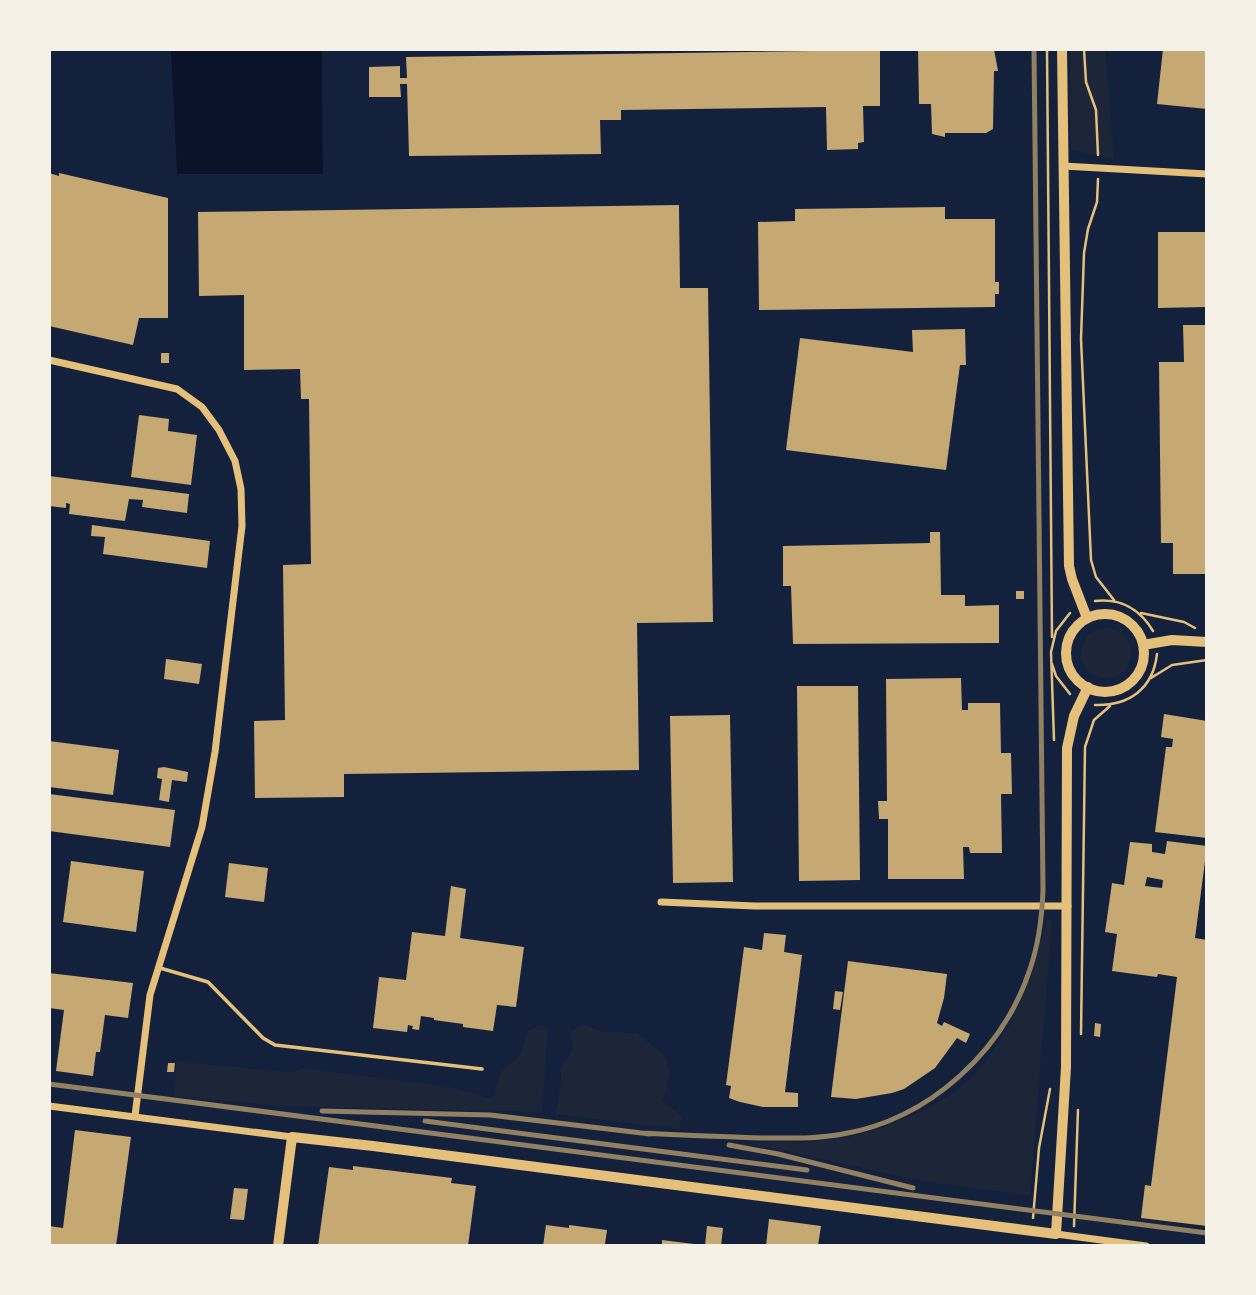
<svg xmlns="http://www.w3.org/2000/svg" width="1256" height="1295" font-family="Georgia,serif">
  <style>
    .green { fill: #1d2539 }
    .water { fill: #0b132b }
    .building { fill: #c6a872; fill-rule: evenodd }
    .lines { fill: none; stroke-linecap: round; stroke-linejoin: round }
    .path { stroke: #e5c07b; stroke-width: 2.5 }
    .service { stroke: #e5c07b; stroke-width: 3.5 }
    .minor { stroke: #e5c07b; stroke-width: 7 }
    .tertiary { stroke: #e5c07b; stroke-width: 10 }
    .rail { stroke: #918062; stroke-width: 5 }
  </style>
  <rect width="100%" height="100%" fill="#14213d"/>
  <!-- green -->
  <path class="green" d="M1070 49H1105L1114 159 1071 150Z
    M1081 653a25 25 0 1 1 50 0a25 25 0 1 1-50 0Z
    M1047 920H1052L1030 1196 912 1179 750 1143C785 1142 823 1144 857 1135 893 1126 945 1104 971 1078 1012 1036 1033 975 1047 920Z
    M582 1024 603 1032 637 1033 666 1057 670 1072 663 1101 682 1116 679 1129 555 1114 561 1085V1068L573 1049 571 1032Z
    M540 1025 548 1028 542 1112 286 1106 174 1096 176 1061 292 1073 302 1068 449 1087 494 1099 500 1073 520 1055 528 1031Z"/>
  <!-- water -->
  <path class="water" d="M171 49H322L323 174H177Z"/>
  <!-- building -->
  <path class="building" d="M994 49 998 71H994L993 129 986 133H945V137L932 134 931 104H919L918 50Z
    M1163 49H1207V109L1157 104Z
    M880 50V106H863L864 142 858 143V149L827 150 826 107 621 110V120H600L601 154 409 156 407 84H400L401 97H369V67L400 66V78H407L406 57Z
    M49 173 59 176V173L168 198V318H139L133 345 49 326Z
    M679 205 680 288H708L713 622 637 623 639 770 344 774V797L255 798 254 721 285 720 283 565 311 564 309 399H301L300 369 244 370V295L199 296 198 212Z
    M945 207V219H995V282H999V294H995V307L759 310 758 222 795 221V209Z
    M1158 232H1207V307L1158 308Z
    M1183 325H1207V574H1173V543H1161L1159 362H1184Z
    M965 329 966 365H960L946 470 786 450 800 338 913 352 912 330Z
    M161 353H169V363H161Z
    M139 415 169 419 168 431 197 435 191 485 131 477Z
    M49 476 189 494 187 513 142 507 143 500 129 499 125 521 69 514 70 504 66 503V508L49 506Z
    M92 525 210 541 207 568 103 554 105 537 91 536Z
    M930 532H940L941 595H965V606L999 605V643L793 644 791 586H783V546L930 543Z
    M1016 591H1024V599H1016Z
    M166 659 202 664 199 684 164 679Z
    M961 678 962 710H968V703H1000L1001 753H1011L1012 794H1001L1002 853H970L969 847H963L964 879H888V819H879L878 801H887L886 679Z
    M797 686H858L860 880 799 881Z
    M1164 714 1207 721V838L1155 832 1166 747H1172L1173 739 1161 737Z
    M730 715 733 882 673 883 670 716Z
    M49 741 119 750 113 795 49 787Z
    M164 767 188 772 187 782 172 780 169 802 159 800 162 779 157 778 158 768Z
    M49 794 175 810 170 847 49 831Z
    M1167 841 1207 846 1195 938 1207 940V1226L1141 1218 1145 1185 1151 1186 1177 977 1158 974 1157 977 1112 971 1117 934 1105 932 1112 883 1124 885 1130 842 1152 844V852L1165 854ZM1147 877 1163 880 1162 888 1145 886Z
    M71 861 144 871 136 932 63 922Z
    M229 863 268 868 264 902 225 897Z
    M451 886 466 889 460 938 524 947 516 1007 497 1005 493 1031 463 1027V1024L434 1020V1018L421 1016 419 1030 412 1029 413 1026 408 1025 407 1032 373 1028 379 977 406 980 412 932 445 936Z
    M764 933 786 935 784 952 802 955 785 1092 798 1093V1107H763L740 1102 729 1098 731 1086 726 1085 744 947 762 950Z
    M848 961 947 974 944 998 937 1023 942 1026 944 1022 970 1034 966 1043 957 1038 935 1068 904 1089 892 1093 856 1099 831 1097Z
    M49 973 133 983 128 1018 105 1015 100 1052H96L93 1076 56 1071 64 1010 49 1008Z
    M835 991 843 992 840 1010 833 1009Z
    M1095 1023 1101 1024 1100 1037 1094 1036Z
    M168 1063H175L174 1072H167Z
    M75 1130 131 1137 116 1246H49V1226L63 1228Z
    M353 1166 452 1178 451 1183 476 1186 468 1246H318L329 1167 353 1170Z
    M234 1188 248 1189 244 1220 230 1219Z
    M769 1219 821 1226 818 1246H766Z
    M546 1225 569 1228V1225L607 1230 605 1244 611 1246H543Z
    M707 1226 723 1228 721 1246H705Z
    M662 1240 694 1244V1246H662Z"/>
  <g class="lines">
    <!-- path -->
    <path class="path" d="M1047 49 1052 637
      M1084 49 1086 82 1096 110 1098 155
      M1098 179 1097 202 1088 229 1084 253 1081 339 1091 560 1096 577 1114 600
      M1095 601C1120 598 1140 609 1153 631
      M1141 613 1184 622 1195 628
      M1052 664 1056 676 1070 694
      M1151 678 1172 665 1207 660
      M1095 705C1129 706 1153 689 1157 654
      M1054 740 1051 652 1056 631 1070 613
      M1081 1034 1085 747 1094 720 1110 706
      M1033 1218 1039 1148 1050 1089
      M1074 1226 1078 1110"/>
    <!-- service -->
    <path class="service" d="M160 968 208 982 263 1038 275 1045 482 1069"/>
    <!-- minor -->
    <path class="minor" d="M1063 166 1207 174
      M49 360 177 389 202 407 219 430 235 461 241 489 242 526 215 752 202 827 150 995 135 1116
      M661 902 755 906H1068
      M49 1106 292 1137
      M1056 1234 1146 1246"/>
    <!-- tertiary -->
    <path class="tertiary" d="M1062 49 1069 566 1072 579 1087 618
      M1066 653a39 39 0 1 1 78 0a39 39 0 1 1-78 0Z
      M1143 645 1172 640 1207 642
      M278 1246 292 1137 373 1146 1056 1234 1066 1067 1067 748 1074 716 1088 687"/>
    <!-- rail -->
    <path class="rail" d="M49 1084 1207 1233
      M322 1111 490 1115 650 1134
      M425 1121 807 1170
      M641 1133C682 1135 722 1137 763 1138 790 1138 817 1139 843 1134 929 1119 1003 1052 1030 969 1039 943 1042 917 1043 890L1034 49
      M729 1145 778 1154 913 1188"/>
  </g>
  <!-- border -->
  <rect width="1256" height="1295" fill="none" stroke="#f6f1e7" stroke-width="102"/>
</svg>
